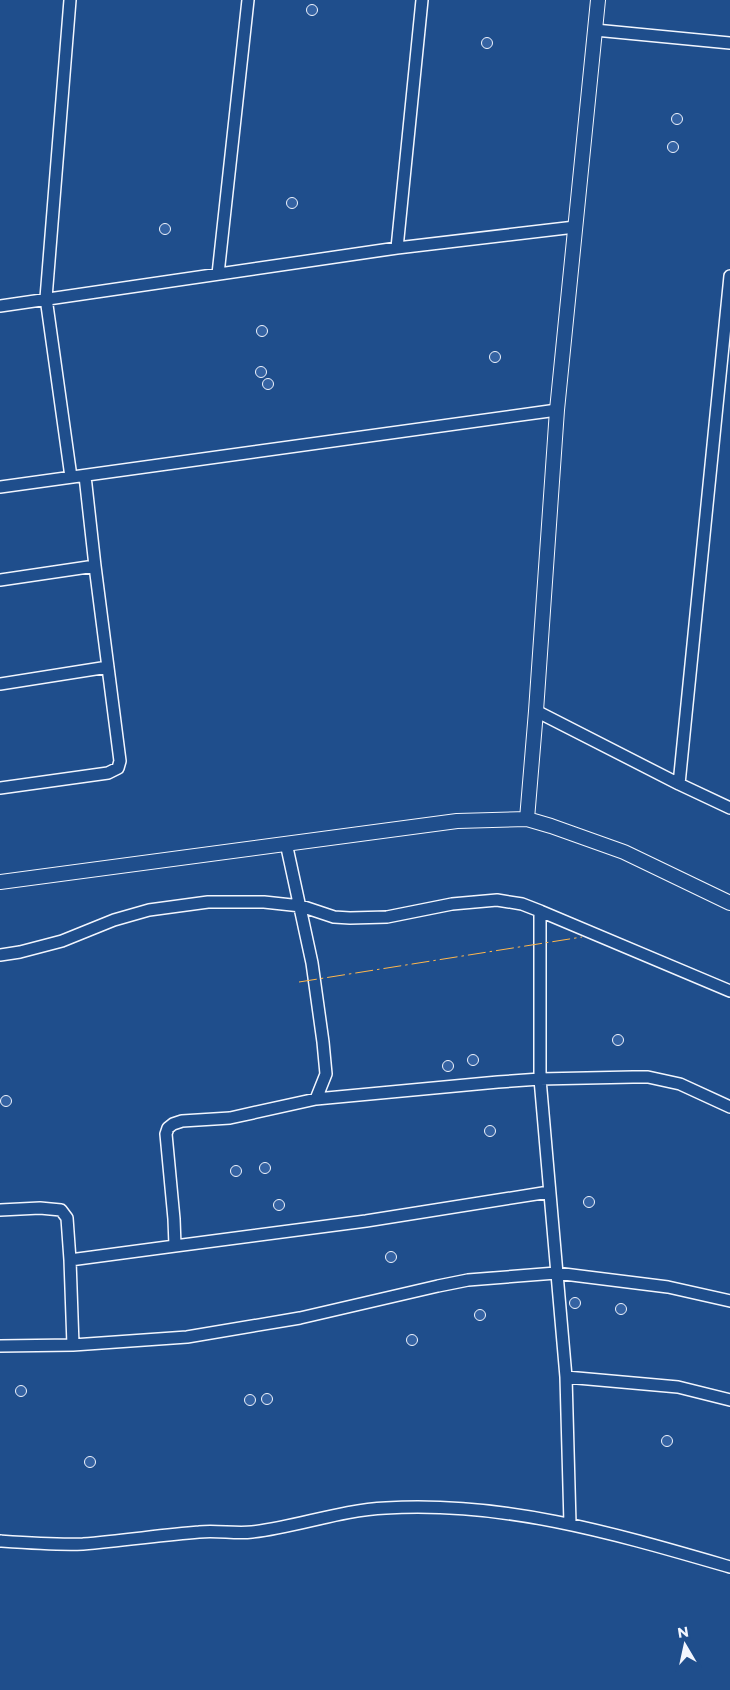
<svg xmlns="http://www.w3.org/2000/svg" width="730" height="1690" font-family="Montserrat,sans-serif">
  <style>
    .building { fill: #3563a3; stroke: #f2f6ff }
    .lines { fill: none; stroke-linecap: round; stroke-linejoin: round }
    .minor-casing { stroke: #f2f6ff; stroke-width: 14 }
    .tertiary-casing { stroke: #f2f6ff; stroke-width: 16 }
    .minor { stroke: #1f4e8c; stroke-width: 11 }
    .tertiary { stroke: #1f4e8c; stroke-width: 14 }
    .power { stroke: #ffb74d; stroke-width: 1; stroke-dasharray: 18 4 2.5 4; stroke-linecap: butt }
  </style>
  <rect width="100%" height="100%" fill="#1f4e8c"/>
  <!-- building -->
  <path class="building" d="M306.5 10a5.5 5.5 0 1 1 11 0a5.5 5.5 0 1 1-11 0Z
    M481.5 43a5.5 5.5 0 1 1 11 0a5.5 5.5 0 1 1-11 0Z
    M671.5 119a5.5 5.5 0 1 1 11 0a5.5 5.5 0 1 1-11 0Z
    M667.5 147a5.5 5.5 0 1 1 11 0a5.5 5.5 0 1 1-11 0Z
    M286.5 203a5.5 5.5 0 1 1 11 0a5.5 5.5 0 1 1-11 0Z
    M159.5 229a5.5 5.5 0 1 1 11 0a5.5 5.5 0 1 1-11 0Z
    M256.5 331a5.5 5.5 0 1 1 11 0a5.5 5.5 0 1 1-11 0Z
    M489.5 357a5.5 5.5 0 1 1 11 0a5.5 5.5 0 1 1-11 0Z
    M255.5 372a5.5 5.5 0 1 1 11 0a5.5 5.5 0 1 1-11 0Z
    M262.5 384a5.5 5.5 0 1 1 11 0a5.5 5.5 0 1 1-11 0Z
    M612.5 1040a5.5 5.5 0 1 1 11 0a5.5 5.5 0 1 1-11 0Z
    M467.5 1060a5.5 5.5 0 1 1 11 0a5.5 5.5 0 1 1-11 0Z
    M442.5 1066a5.5 5.5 0 1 1 11 0a5.5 5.5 0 1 1-11 0Z
    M0.5 1101a5.5 5.5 0 1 1 11 0a5.5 5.5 0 1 1-11 0Z
    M484.5 1131a5.5 5.5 0 1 1 11 0a5.5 5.5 0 1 1-11 0Z
    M259.5 1168a5.5 5.5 0 1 1 11 0a5.5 5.5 0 1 1-11 0Z
    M230.5 1171a5.5 5.5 0 1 1 11 0a5.5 5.5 0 1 1-11 0Z
    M583.5 1202a5.5 5.5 0 1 1 11 0a5.5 5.5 0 1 1-11 0Z
    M273.5 1205a5.5 5.5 0 1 1 11 0a5.5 5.5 0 1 1-11 0Z
    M385.5 1257a5.5 5.5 0 1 1 11 0a5.5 5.5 0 1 1-11 0Z
    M569.5 1303a5.5 5.5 0 1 1 11 0a5.5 5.5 0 1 1-11 0Z
    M615.5 1309a5.5 5.5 0 1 1 11 0a5.5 5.5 0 1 1-11 0Z
    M474.5 1315a5.5 5.5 0 1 1 11 0a5.5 5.5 0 1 1-11 0Z
    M406.5 1340a5.5 5.5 0 1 1 11 0a5.5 5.5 0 1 1-11 0Z
    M15.5 1391a5.5 5.5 0 1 1 11 0a5.5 5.5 0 1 1-11 0Z
    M261.5 1399a5.5 5.5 0 1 1 11 0a5.5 5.5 0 1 1-11 0Z
    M244.5 1400a5.5 5.5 0 1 1 11 0a5.5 5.5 0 1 1-11 0Z
    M661.5 1441a5.5 5.5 0 1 1 11 0a5.5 5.5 0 1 1-11 0Z
    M84.5 1462a5.5 5.5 0 1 1 11 0a5.5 5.5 0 1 1-11 0Z"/>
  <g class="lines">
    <defs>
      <path id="minor" d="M70 0 46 298 71 477
        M595 30 730 43
        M397 248 422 0
        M218 274 248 0
        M0 306 397 248 575 227
        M85 476 95 566
        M0 487 557 410
        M0 580 95 566 120 761 118 768 108 773 0 788
        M0 684 108 667
        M536 711 679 784 730 808
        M679 784 730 276
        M540 911 730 991
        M0 955 20 952 62 941 114 920 149 910 208 902H264L301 906 334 917 350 918 387 917 452 904 497 900 522 904 540 911V1079L566 1377 570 1524
        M316 1099 498 1082 540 1079 633 1077H648L680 1084 730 1107
        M0 1210 40 1208 61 1210 67 1218 70 1260 175 1246 174 1219 166 1134 168 1128 173 1124 182 1121 230 1118 316 1099 326 1074 323 1042 312 963 286 843
        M175 1246 366 1221 549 1192
        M73 1345 187 1337 300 1318 438 1286 468 1280 556 1273 668 1287 730 1301
        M0 1346 73 1345 70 1260
        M566 1377 678 1387 730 1400
        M0 1541C28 1543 55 1545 83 1544 122 1541 161 1535 199 1532 217 1530 235 1534 252 1532 297 1527 340 1510 386 1508 506 1501 616 1534 730 1567"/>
      <path id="tertiary" d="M527 819 536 711 557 410 598 0
        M0 882 457 821 527 819 551 826 624 852 730 903"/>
    </defs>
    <!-- minor casing -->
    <use href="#minor" class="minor-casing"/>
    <!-- tertiary casing -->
    <use href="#tertiary" class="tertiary-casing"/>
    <!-- minor -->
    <use href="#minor" class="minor"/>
    <!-- tertiary -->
    <use href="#tertiary" class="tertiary"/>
    <!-- power -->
    <path class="power" d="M299 982 582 937"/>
  </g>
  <!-- north arrow -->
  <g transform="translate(685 1645) rotate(351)" stroke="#1f4e8c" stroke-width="4" paint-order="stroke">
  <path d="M0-4L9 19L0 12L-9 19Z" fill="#f2f6ff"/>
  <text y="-8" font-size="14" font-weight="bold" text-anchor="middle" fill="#f2f6ff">N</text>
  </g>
</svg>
